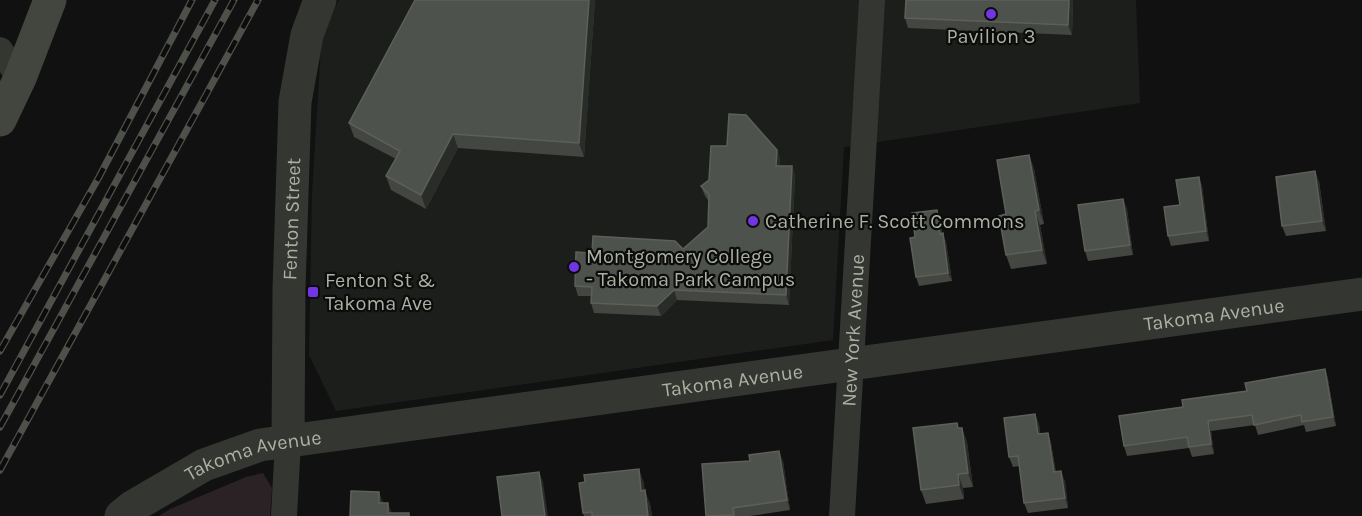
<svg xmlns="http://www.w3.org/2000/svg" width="1362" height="516" font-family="Karla,sans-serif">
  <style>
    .built { fill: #1c1e1c }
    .green { fill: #2a2224 }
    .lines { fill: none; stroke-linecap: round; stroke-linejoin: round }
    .minor { stroke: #333631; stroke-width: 26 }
    .tertiary { stroke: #333631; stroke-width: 33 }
    .secondary { stroke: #43453f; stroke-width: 33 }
    .rail-casing { stroke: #4e504a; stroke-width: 7 }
    .rail { stroke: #0b0c0b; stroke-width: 4.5; stroke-dasharray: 14; stroke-linecap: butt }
    .wall { fill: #434641 }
    .shaded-wall { fill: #2a2c29 }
    .building { fill: #4e524c; stroke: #5d6059; stroke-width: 1.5 }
    .poi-dot { fill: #7135e4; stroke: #0b0c0b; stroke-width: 2 }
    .labels { text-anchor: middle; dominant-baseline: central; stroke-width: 4.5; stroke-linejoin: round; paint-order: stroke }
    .poi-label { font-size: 20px; fill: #abb1a2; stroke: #0b0c0b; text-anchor: start }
    .street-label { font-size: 20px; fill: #abb1a2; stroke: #0b0c0b }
  </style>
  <rect width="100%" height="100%" fill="#101110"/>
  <!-- built -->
  <path class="built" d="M339 0H1136L1140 103 844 147 833 340 336 411 309 355 312 194 322 30Z"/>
  <!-- green -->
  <path class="green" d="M263 473 272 488 270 516H159L170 509 246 477Z"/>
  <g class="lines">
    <!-- minor -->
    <g class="minor">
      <path d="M0 50 20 78"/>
      <path d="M284 516 288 441"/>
      <path id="s1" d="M842 516 872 0"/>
    </g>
    <!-- tertiary -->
    <g class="tertiary">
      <path id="s2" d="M288 441 289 289 295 102 307 35 320 0"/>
      <path id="s3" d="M121 516 132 507 204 465 260 445 1362 294"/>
    </g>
    <!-- secondary -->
    <path class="secondary" d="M0 120 20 78 50 0"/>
    <defs>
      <path id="rail" d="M0 351 99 177 192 0
        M0 395 215 0
        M0 427 234 0
        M0 470 258 0"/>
    </defs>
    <!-- rail casing -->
    <use href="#rail" class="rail-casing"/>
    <!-- rail -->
    <use href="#rail" class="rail"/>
  </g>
  <!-- wall -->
  <path class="wall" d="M415 0H595L584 157 458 148 426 209 391 190 386 176 396 159 354 137 349 123Z
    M906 0H1073L1072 35 908 28 905 18Z
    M777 150 780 160V166H792L795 176 789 305 677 300 661 316 594 313 591 303V296H578L575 286 592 253 683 249 708 227V200L705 196 701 186Z
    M1029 155 1034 169 1044 224 1040 225 1047 264 1011 269 1006 255V214Z
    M1199 177 1202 186 1209 241 1171 246 1168 236 1180 205Z
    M1319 181 1326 231 1286 236 1282 226Z
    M1123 199 1127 209 1133 255 1088 261 1085 251Z
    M940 219 942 233 946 242 952 281 919 286 916 277Z
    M1325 369 1328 379 1336 426 1306 432 1304 425 1258 435 1255 425 1211 431 1214 454 1192 457 1189 448 1127 456 1124 446 1183 407 1247 391Z
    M1035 414 1039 424 1040 434 1048 433 1051 443 1056 472 1065 481 1068 508 1028 513 1024 503 1019 466 1013 467 1009 457Z
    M959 428H962L967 442 973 487 963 488 964 499 926 504 921 490Z
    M783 461 790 510 750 516H706Z
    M644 483V490L650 504 652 516H584L583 513Z"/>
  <!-- shaded-wall -->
  <path class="shaded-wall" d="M589 0H595L584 157 579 143Z
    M1069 0H1073L1072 35 1068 25Z
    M453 134 458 148 426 209 421 195Z
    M777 150 780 160V176L776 166Z
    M1029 155 1034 169 1044 224 1039 210Z
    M792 166 795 176 789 305 786 295Z
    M1315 171 1319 181 1326 231 1322 221Z
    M1199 177 1202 186 1209 241 1206 231Z
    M1123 199 1127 209 1133 255 1130 245Z
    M937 210 940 219 943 242 940 234Z
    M1035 211 1040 225 1047 264 1042 250Z
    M943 233 946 242 952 281 948 273Z
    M674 290 677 300 661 316 657 306Z
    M1325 369 1328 379 1336 426 1333 417Z
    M1035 414 1039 424 1042 444 1038 434Z
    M1208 421 1211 431 1214 454 1211 444Z
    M962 428 967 442 973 487 968 473Z
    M1048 433 1051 443 1057 482 1054 472Z
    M779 451 783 461 790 510 787 500Z
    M639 469 644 483 646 505 641 491Z
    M1061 471 1065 481 1068 508 1065 498Z
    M539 472 543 482 548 516H545Z
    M958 474 963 488 964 499 959 485Z
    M645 490 650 504 652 516H648Z
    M379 492 383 502V513L379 503Z
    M388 503 392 513H388Z"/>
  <!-- building -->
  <path class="building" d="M415 0H589L579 143 453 134 421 195 386 176 400 151 349 123Z
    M906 0H1069L1068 25 905 18Z
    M729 114 746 115 777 150 776 166H792L786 295 674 290 657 306 591 303 592 287 575 286 576 252 592 253 593 236 675 241 683 249 708 227 709 195 701 186 709 180 711 146H727Z
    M1029 155 1039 210 1035 211 1042 250 1006 255 999 216 1006 214 997 160Z
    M1315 171 1322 221 1282 226 1276 177Z
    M1199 177 1206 231 1168 236 1164 207 1180 205 1176 180Z
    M1123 199 1130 245 1085 251 1078 205Z
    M937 210 940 234 943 233 948 273 916 277 910 238 915 237 912 213Z
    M1325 369 1333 417 1302 422 1301 415 1254 425 1252 415 1208 421 1211 444 1189 447 1187 437 1124 446 1119 416 1183 407 1182 400 1247 391 1245 383Z
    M1035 414 1038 434 1048 433 1054 472 1061 471 1065 498 1024 503 1018 456 1009 457 1004 418Z
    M957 423 958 428H962L968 473 958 474 959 485 921 490 913 428Z
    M779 451 787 500 733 508 734 515 706 516 702 464 750 461 749 455Z
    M639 469 641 491 645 490 648 516H592V512L583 513 579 483 585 482 584 475Z
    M539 472 545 516H502L497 477Z
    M351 491 379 492V503H388V513H409V516H350Z"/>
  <!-- markers -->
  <g class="poi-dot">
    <circle cx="991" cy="14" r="6"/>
    <circle cx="753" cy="221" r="6"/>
    <circle cx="574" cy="267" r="6"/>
    <rect x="307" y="286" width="12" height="12" rx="3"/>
  </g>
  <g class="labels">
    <!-- poi labels -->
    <g class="poi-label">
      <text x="991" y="36" text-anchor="middle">Pavilion 3</text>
      <text x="765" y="221">Catherine F. Scott Commons</text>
      <text x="586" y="256">Montgomery College<tspan x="586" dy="23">- Takoma Park Campus</tspan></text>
      <text x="325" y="280">Fenton St &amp;<tspan x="325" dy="23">Takoma Ave</tspan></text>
    </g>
    <!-- street labels -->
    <g class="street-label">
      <text stroke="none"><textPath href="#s2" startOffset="222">Fenton Street</textPath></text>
      <text stroke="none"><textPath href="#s3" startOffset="1120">Takoma Avenue</textPath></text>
      <text stroke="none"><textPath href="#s1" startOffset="186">New York Avenue</textPath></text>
      <text stroke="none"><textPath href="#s3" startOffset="634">Takoma Avenue</textPath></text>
      <text stroke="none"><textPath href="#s3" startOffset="148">Takoma Avenue</textPath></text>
    </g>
  </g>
</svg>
